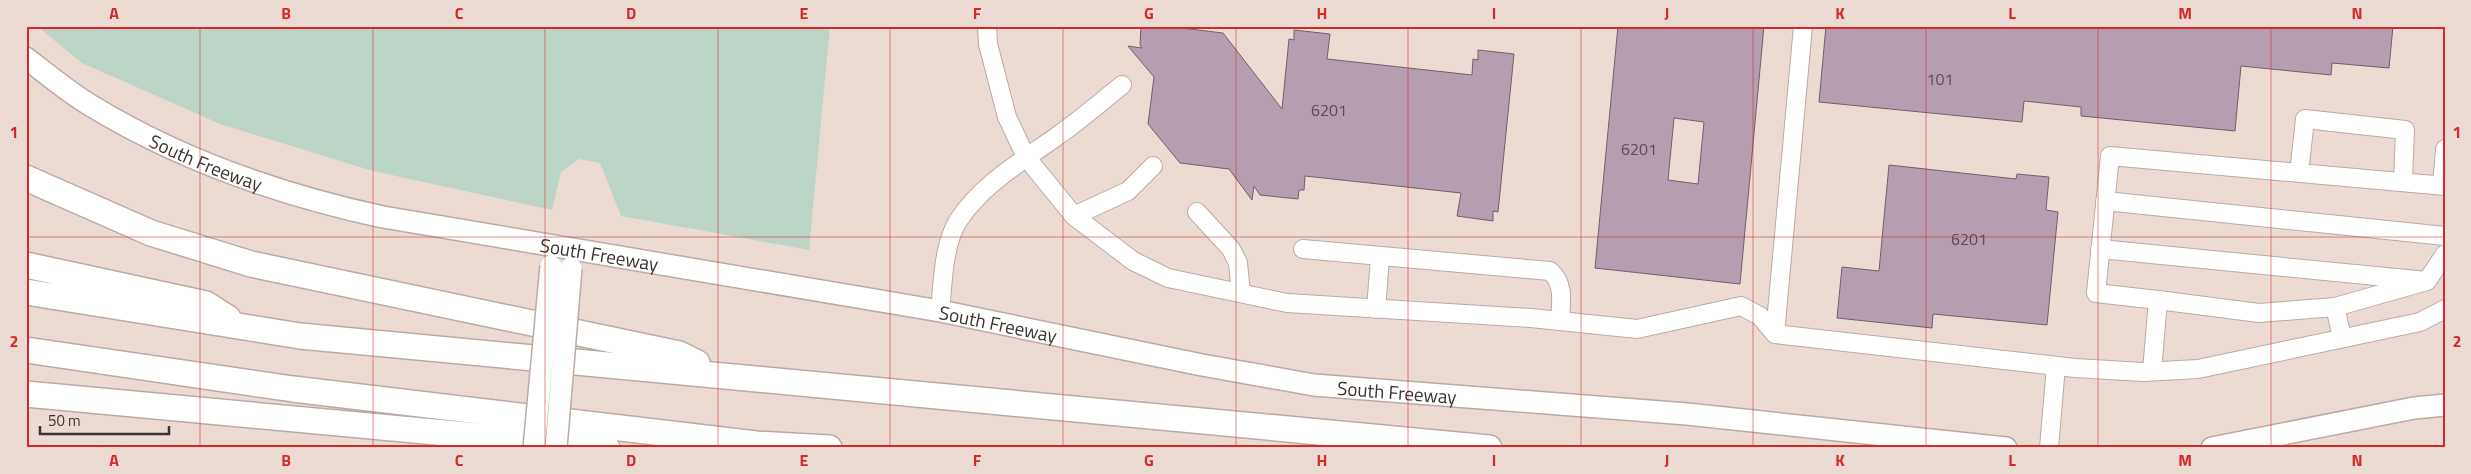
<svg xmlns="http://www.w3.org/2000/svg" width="2471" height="474" font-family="'Titillium Web',sans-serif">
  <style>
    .green { fill: #bcd4c5 }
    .building { fill: #b79db0; stroke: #6e616a; fill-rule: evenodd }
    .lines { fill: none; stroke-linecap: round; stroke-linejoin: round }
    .minor-casing { stroke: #baaaa3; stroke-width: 20 }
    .major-casing { stroke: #baaaa3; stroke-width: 24 }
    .highway-casing { stroke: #baaaa3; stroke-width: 28 }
    .minor { stroke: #fff; stroke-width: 18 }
    .major { stroke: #fff; stroke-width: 21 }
    .highway { stroke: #fff; stroke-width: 25 }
    .major-bridge-casing { stroke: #baaaa3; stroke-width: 24; stroke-linecap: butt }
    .major-bridge { stroke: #fff; stroke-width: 21 }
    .grid { fill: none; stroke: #d62828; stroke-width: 1; stroke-opacity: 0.55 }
    .labels { text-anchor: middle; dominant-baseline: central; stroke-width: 4; stroke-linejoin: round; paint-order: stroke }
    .number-label { font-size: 16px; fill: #594e51 }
    .street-label { font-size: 19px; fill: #3a3431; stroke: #ebdbd3 }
    .neatline { fill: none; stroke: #d62828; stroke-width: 2 }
    .grid-label { font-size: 16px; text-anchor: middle; font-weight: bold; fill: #d62828 }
  </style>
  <rect width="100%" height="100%" fill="#ebdbd3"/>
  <!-- green -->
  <path class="green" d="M37 26H830L809 250 621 216 600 163 579 159 561 172 552 210 373 171 220 124 82 63Z"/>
  <!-- building -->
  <path class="building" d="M1141 26H1165L1223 33 1282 109 1289 39 1294 40V30L1330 34 1327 59 1472 75 1473 59 1478 60V50L1514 54 1498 212 1493 211V221L1457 216 1461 193 1305 176 1304 190H1299L1298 199 1260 195 1254 186 1252 200 1229 169 1180 163 1148 124 1154 77 1128 46 1142 48 1140 45Z
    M1618 26H1764L1740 284 1595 268ZM1674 118 1704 122 1698 184 1668 180Z
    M1826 26H2393L2389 68 2332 63 2331 75 2241 66 2235 131 2081 116V107L2024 101 2022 122 1819 102Z
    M1889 165 2016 179 2017 174 2049 177 2046 210 2058 212 2047 325 1933 314 1932 328 1837 318 1842 267 1879 271Z"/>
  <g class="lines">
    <defs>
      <path id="minor" d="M987 26 988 44 1007 117 1026 157 1074 216 1133 261 1168 278 1287 303 1531 318 1637 329 1741 306 1760 316 1775 334 2075 368 2143 372 2198 369 2420 322 2445 309
        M2299 173 2305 119 2405 130 2403 182
        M2442 186 2445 149
        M2105 201 2445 236
        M1197 212 1231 249 1238 263 1241 293
        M1074 216 1128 191 1153 166
        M1303 249 1550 271C1565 284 1561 303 1560 321
        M2100 249 2427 281
        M2158 300 2259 313 2335 307 2342 337
        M2335 307 2427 281 2445 254
        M1376 309 1380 258
        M940 311C943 283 943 245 958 221 981 185 1022 161 1056 137 1079 121 1101 102 1122 85
        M1775 334 1803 26
        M2152 371 2158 300 2096 293 2110 156 2445 186
        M2049 448 2056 366"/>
      <g id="major">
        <path id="s1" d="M26 58C47 74 68 92 90 105 180 160 281 195 383 217L940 311 1202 365 1314 385 1687 414 2006 448"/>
        <path d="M2212 448 2414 408 2445 405"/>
      </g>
      <path id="highway" d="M26 178 151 233 251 264 679 354 697 363
        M26 265 206 304 228 318
        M26 292 300 336 1489 448
        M26 350 293 389 756 444 829 448
        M26 394 607 448"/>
    </defs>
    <!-- minor casing -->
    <use href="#minor" class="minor-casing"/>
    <!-- major casing -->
    <use href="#major" class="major-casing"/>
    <!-- highway casing -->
    <use href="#highway" class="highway-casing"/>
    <!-- minor -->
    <use href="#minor" class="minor"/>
    <!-- major -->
    <use href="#major" class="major"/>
    <!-- highway -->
    <use href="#highway" class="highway"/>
    <defs>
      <path id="major-bridge" d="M534 448 551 266
        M556 448 571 268"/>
    </defs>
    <!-- major-bridge casing -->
    <use href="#major-bridge" class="major-bridge-casing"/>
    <!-- major-bridge -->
    <use href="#major-bridge" class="major-bridge"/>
  </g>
  <!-- grid -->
  <path class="grid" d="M200 26V448M373 26V448M545 26V448M718 26V448M890 26V448M1063 26V448M1236 26V448M1408 26V448M1581 26V448M1753 26V448M1926 26V448M2098 26V448M2271 26V448M26 237H2445"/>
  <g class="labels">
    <!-- number labels -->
    <g class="number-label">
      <text x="1940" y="79">101</text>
      <text x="1329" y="110">6201</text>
      <text x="1639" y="149">6201</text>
      <text x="1969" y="239">6201</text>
    </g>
    <!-- street labels -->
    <g class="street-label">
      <text stroke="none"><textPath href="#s1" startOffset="209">South Freeway</textPath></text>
      <text stroke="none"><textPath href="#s1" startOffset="614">South Freeway</textPath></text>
      <text stroke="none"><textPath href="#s1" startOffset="1019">South Freeway</textPath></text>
      <text stroke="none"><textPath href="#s1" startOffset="1424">South Freeway</textPath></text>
    </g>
  </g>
  <!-- border -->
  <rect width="2471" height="474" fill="none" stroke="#ebdbd3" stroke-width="55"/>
  <!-- scale -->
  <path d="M40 426v8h129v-8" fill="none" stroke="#3a3431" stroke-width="2.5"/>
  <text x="48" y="426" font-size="15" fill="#3a3431" stroke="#ebdbd3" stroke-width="4" paint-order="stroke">50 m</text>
  <rect x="28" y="28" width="2416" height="418" class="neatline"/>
  <g class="grid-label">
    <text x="114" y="19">A</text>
    <text x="286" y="19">B</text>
    <text x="459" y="19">C</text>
    <text x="631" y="19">D</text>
    <text x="804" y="19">E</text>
    <text x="977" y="19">F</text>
    <text x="1149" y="19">G</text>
    <text x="1322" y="19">H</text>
    <text x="1494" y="19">I</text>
    <text x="1667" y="19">J</text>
    <text x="1840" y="19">K</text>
    <text x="2012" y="19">L</text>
    <text x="2185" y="19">M</text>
    <text x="2357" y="19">N</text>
    <text x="14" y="138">1</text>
    <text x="2457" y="138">1</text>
    <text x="14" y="347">2</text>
    <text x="2457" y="347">2</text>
    <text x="114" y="466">A</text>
    <text x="286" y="466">B</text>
    <text x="459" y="466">C</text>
    <text x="631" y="466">D</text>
    <text x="804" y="466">E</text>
    <text x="977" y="466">F</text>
    <text x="1149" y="466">G</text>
    <text x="1322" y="466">H</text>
    <text x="1494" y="466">I</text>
    <text x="1667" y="466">J</text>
    <text x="1840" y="466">K</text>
    <text x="2012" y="466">L</text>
    <text x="2185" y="466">M</text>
    <text x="2357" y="466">N</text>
  </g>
</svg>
